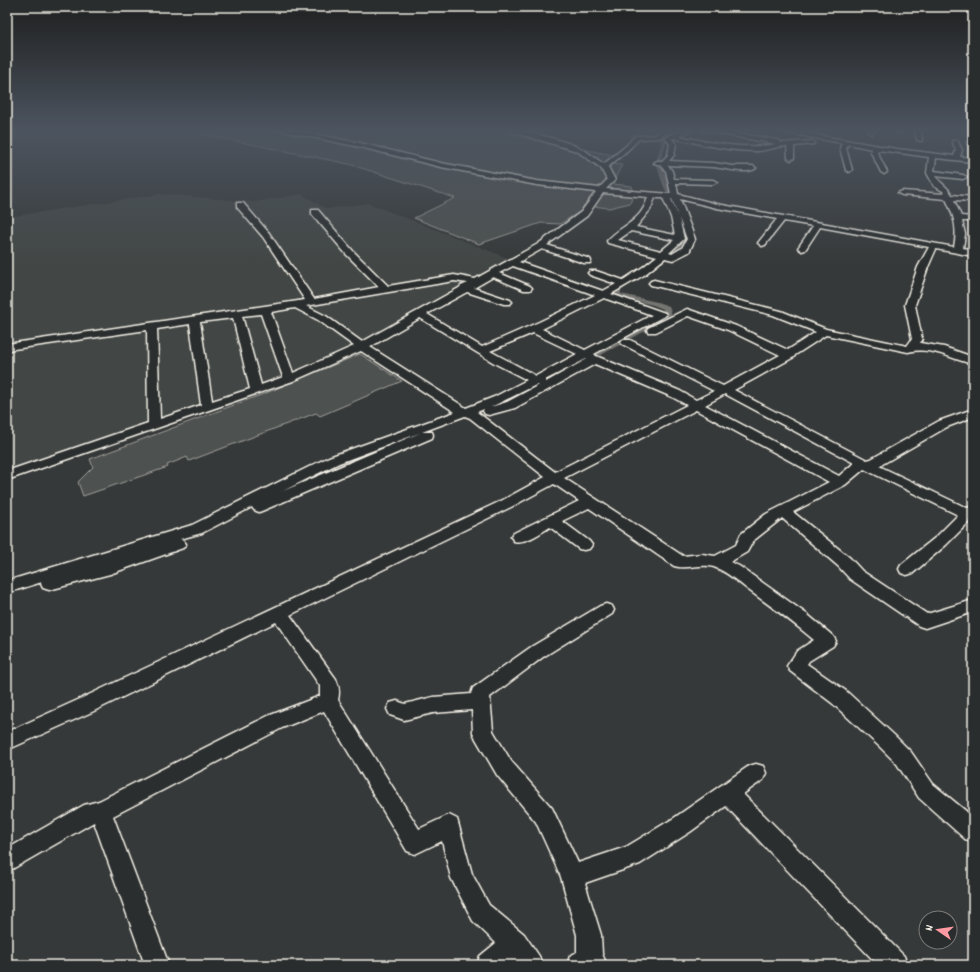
<svg xmlns="http://www.w3.org/2000/svg" width="980" height="972" font-family="Dekko,sans-serif">
  <style>
    .built { fill: #434645 }
    .green { fill: #4e514f; stroke: #a1a19c }
    .lines { fill: none; stroke-linecap: round; stroke-linejoin: round }
    .canal { fill: #757572; fill-rule: evenodd }
    .minor-casing { stroke: #f4f1e8; stroke-width: 3 }
    .minor { fill: #2a2d2e; fill-rule: evenodd }
  </style>
  <rect width="100%" height="100%" fill="#363939"/>
  <filter id="ink" filterUnits="userSpaceOnUse"><feTurbulence type="fractalNoise" baseFrequency=".025" numOctaves="2"/><feDisplacementMap in="SourceGraphic" scale="8" xChannelSelector="R" yChannelSelector="G"/><feConvolveMatrix kernelMatrix="1 2 1 2 8 2 1 2 1" color-interpolation-filters="sRGB"/></filter>
  <g filter="url(#ink)">
    <!-- built -->
    <path class="built" d="M161 194 254 202 301 194 327 209 368 203 510 259 362 347 261 393 7 478V217Z"/>
    <!-- green -->
    <path class="green" d="M210 130H485L613 155 610 164 622 165 612 184 632 186 633 196 630 203 609 208 584 205 581 211 560 224 541 223 479 244 414 218 455 198 349 164 201 134Z
      M360 354 402 381 320 416 316 413 189 461 187 457 167 465 168 467 83 496 78 482 93 467 90 459 266 393Z"/>
    <g class="lines">
      <!-- canal -->
      <path class="canal" d="M672 130H678L665 137 666 144 661 158 662 167 678 206 675 208 672 206C667 192 657 175 657 160 657 151 663 148 660 138L661 135Z
        M683 223 686 225 690 234 689 240 662 263H658V261L683 239 684 234 680 225Z
        M625 283 630 284 621 291V294L657 302 669 306 672 315 671 317 516 401 487 410H481L480 408 481 406 510 397 664 314 663 309 653 305 616 296 614 290Z
        M374 447 377 448 379 450 377 452 345 464 279 497H271L270 495 271 493 339 460Z"/>
      <defs>
        <path id="minor" d="M278 130H292L360 143 441 163 537 181 599 188 607 180 601 168 577 151 506 130C525 130 563 140 580 148 588 152 596 159 604 164L626 146 635 136 656 135 661 130H667L660 138 639 139 630 148 608 167 615 180 606 189 671 194 666 171 660 165 654 163 657 161H662L668 155 670 144 665 138C672 133 682 130 692 130L679 136C712 143 743 150 776 144L700 130H716L778 140 780 141 781 143 812 141 814 142V144L794 146V158L791 160 788 158 787 146C777 146 767 151 756 151 728 151 701 144 673 138L672 139 676 144 674 155 669 161 714 163 732 166H753L756 168C748 175 724 168 713 167 698 166 683 166 668 165L672 171 674 179 713 180 717 182 713 184 676 183 678 194 717 204 954 247C958 228 954 216 946 199L902 195 898 193 902 191 944 194 943 191 934 186 927 173 929 157 878 150 877 152 887 172 884 174 881 172 871 152 872 149 848 144 846 148 852 170 849 172 846 170 840 148 842 143 772 130H787L897 149 954 156 956 150 952 141 957 140 962 150 960 157 973 158V162L936 158 934 171 963 175 967 177 963 179 935 176C940 183 948 187 952 195L973 197V201L954 200 961 216 973 217V221H962L965 234 963 248 973 250V256L936 249 928 267 915 305 922 339 920 343 944 347 973 357V364C951 359 932 346 908 352L826 335 795 355 794 357 734 390 867 460 871 459 939 421 973 409V417L947 427 879 466 967 508 973 506V518L946 545 913 573 907 575 901 573 899 569 901 565 936 537 958 515 864 469 845 485 793 512 850 558 862 571 927 614 973 600V612L925 628 919 626 850 579 838 566 782 518 753 541 747 552 730 562 739 566 808 615 833 636 836 641 833 646 809 661 807 664 846 691 894 735 911 752 933 784 973 817V842L965 839 919 798 897 764 880 747 832 703 790 671 787 666 797 651 814 640C794 623 772 607 750 591 739 583 728 572 714 567 701 563 687 570 674 566L589 508 562 521 589 541 592 545 589 549 584 550 579 549 550 527C540 533 526 544 514 541L511 537 514 533 579 501 554 484 511 507 290 615 336 679C339 686 340 692 338 700L419 829 449 815 457 819 472 874 489 905 524 934 539 956 542 965H515L513 961 508 965H477L480 956 496 943 473 921 451 878 442 841 415 854 407 851 324 711 282 728 113 816 169 965H145L94 822 7 872V849L84 805 99 801 268 716 320 696V686L276 622 94 711 7 750V732L80 699 501 501 545 477 470 418 465 416 339 463 283 491 422 432H432L433 435 432 438 264 510 259 512 254 510 252 507 202 533 180 539 183 540 186 544 183 548 110 574 49 590 43 588 41 584 42 582 7 593V581L192 525 329 457 455 412 361 351 293 381 7 480V471L148 423 147 330 7 350V344L305 300 263 237 237 207V203H243L269 233 314 299 379 287 347 255 312 214V210H318L353 251 388 286 454 275 475 279 538 244 581 212 596 192 537 185 441 167 360 147ZM603 193 648 197C641 223 622 224 607 241L608 243 657 256 643 267 623 280 596 271H590L588 273 590 275 616 284 603 291 519 262 542 249 584 263H590L591 261 590 259 547 245 587 216ZM655 198H663L671 217 675 235 636 227 650 210ZM671 199H672L678 216ZM680 199 717 208 777 219 758 243 762 246 765 245 784 221 813 226 798 248 802 251 805 250 820 227 929 247 918 267 905 305 912 339 907 346 826 329 781 311 654 280 651 281 649 283 651 285 773 315 816 332 788 350 736 326 687 309 648 328 647 330 648 332H656L688 316 728 330 780 355 723 386 630 340H622L621 342 622 344 714 391 696 400 680 391 596 356 594 354 666 315 665 313 611 294 644 275 665 258 673 260 689 252 695 239ZM679 218 687 239 682 248 672 254 669 253 684 239ZM631 231 674 240 661 251 618 240ZM513 266 595 295 539 322 482 347 427 314 467 292 504 304H510L512 302 510 300 474 288 493 277 524 290H530L532 288 530 286 499 273ZM454 281 468 283 461 286 459 288 362 342 326 316 306 306ZM604 298 652 315 585 350 542 329ZM295 308 318 320 354 346 293 373 271 312ZM261 314 283 377 261 385 242 316ZM233 318 250 389 212 401 200 322ZM420 318 496 364 527 380 494 397 466 408 370 347ZM190 324 201 405 160 419 157 329ZM533 333 577 354 536 376 490 351ZM586 359H587L546 382 545 380ZM595 364 672 397 687 405 555 472 477 412 484 409 483 411 485 414 489 415 515 408ZM536 385H539L507 402 491 407ZM725 394 854 463 839 476 705 405ZM696 410 829 482 766 514 741 534 736 545 715 556 702 554 683 556 564 478Z
          M869 130H875L871 134 868 132Z
          M890 130H905L902 132Z
          M915 130H921L922 141 917 140Z
          M969 141 973 142V146L967 144V142Z
          M606 604 612 606 614 610 612 614 543 657 490 697 493 731 511 761 552 808 578 863 626 847 674 818 749 766 756 764 763 766 766 773 763 780 743 794 904 956 907 965H878L726 806 690 832 640 864 585 883 601 935 602 954 607 965H567L570 956 577 952V935L561 877 536 822 497 775 476 739 473 733 472 710 433 713 404 720 390 715 387 709 390 703 397 701 405 704 433 697 471 694 473 688 531 647 600 606Z"/>
      </defs>
      <!-- minor casing -->
      <use href="#minor" class="minor-casing"/>
      <!-- minor -->
      <use href="#minor" class="minor"/>
    </g>
  </g>
  <!-- sky -->
  <linearGradient id="sky" x2="0" y2="1"><stop stop-color="#1e1f1f"/><stop offset="0.49" stop-color="#4c545f"/><stop offset="1" stop-color="#4c545f" stop-opacity="0"/></linearGradient>
  <rect width="980" height="266" fill="url(#sky)"/>
  <!-- margin -->
  <rect width="980" height="972" fill="none" stroke="#2a2d2e" stroke-width="24"/>
  <rect x="12" y="12" width="956" height="948" fill="none" stroke="#f4f1e8" stroke-width="1.5" filter="url(#ink)"/>
  <!-- north arrow -->
  <g transform="translate(938 930) rotate(283)"><circle r="19" fill="#2a2d2e" stroke="#7b7b78"/>
  <path d="M0-3L7 15L0 10L-7 15Z" fill="#ff9aa2"/>
  <text y="-6" font-size="11" font-weight="bold" text-anchor="middle" fill="#f4f1e8">N</text>
  </g>
</svg>
